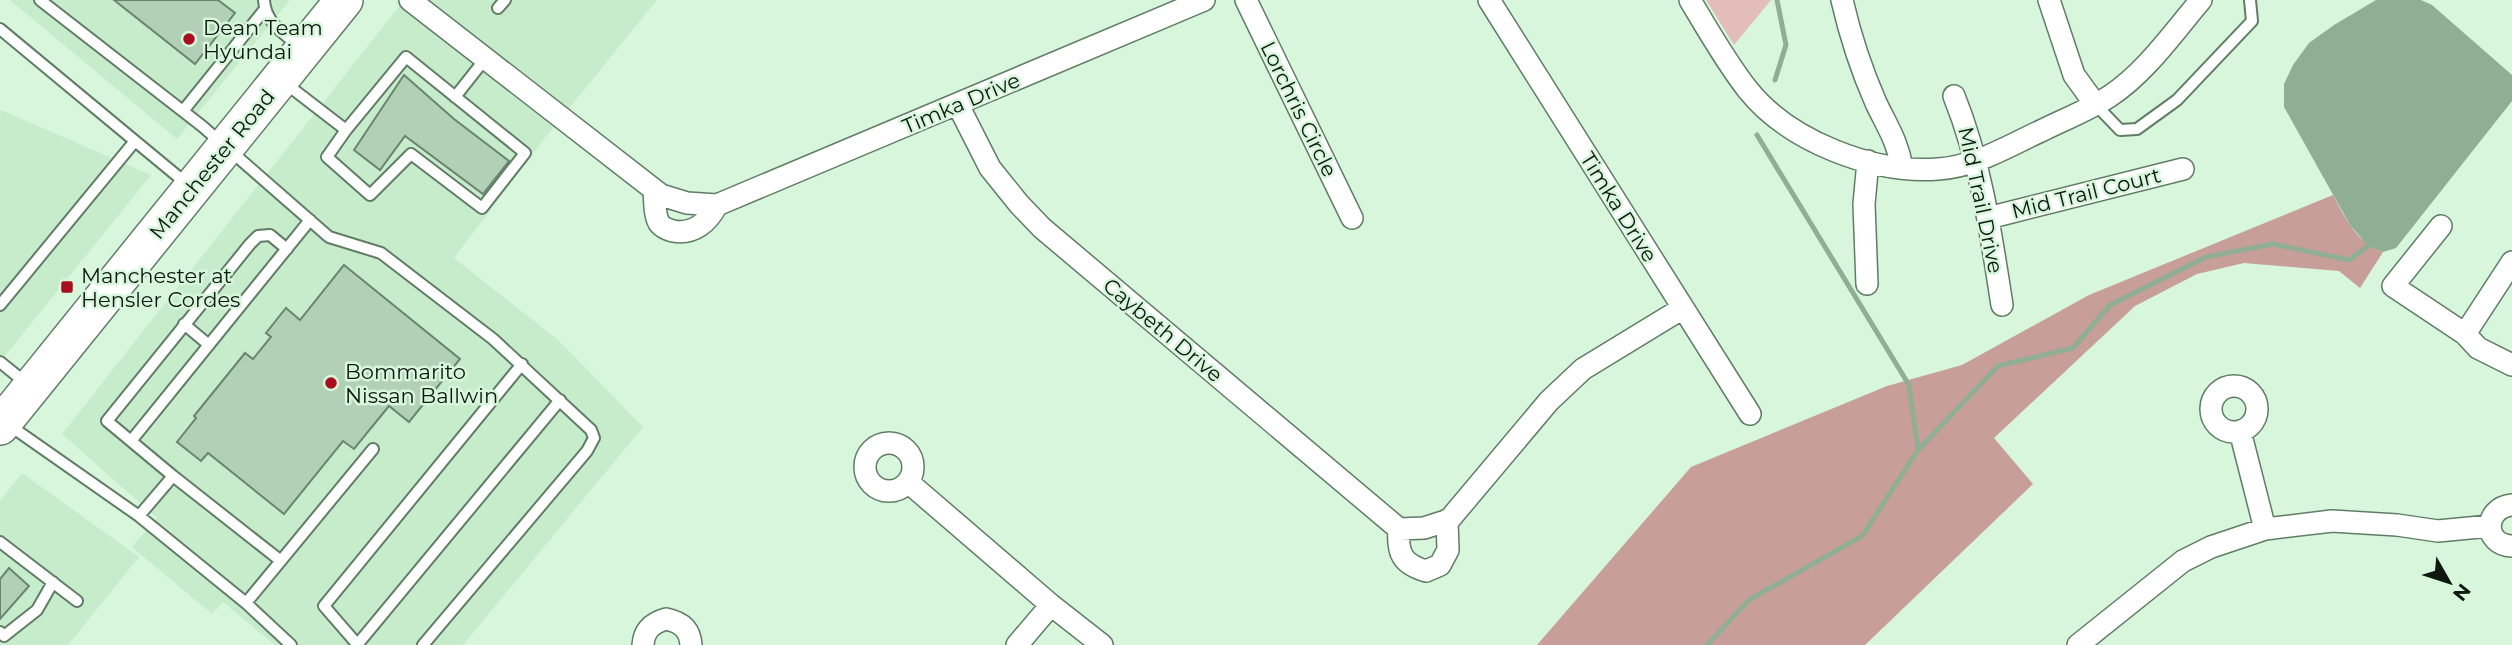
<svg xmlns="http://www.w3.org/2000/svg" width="2512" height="645" font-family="Montserrat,sans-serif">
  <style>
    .built { fill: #c7eccc }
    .green { fill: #e3bdba }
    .forest { fill: #c79e9a }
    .water { fill: #90ae94 }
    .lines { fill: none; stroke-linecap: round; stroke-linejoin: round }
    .stream { stroke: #90ae94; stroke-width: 5 }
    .building { fill: #b1d0b5; stroke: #69856e; stroke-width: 2 }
    .service-casing { stroke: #617c65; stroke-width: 14 }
    .minor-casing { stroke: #617c65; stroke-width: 24 }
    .trunk-casing { stroke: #617c65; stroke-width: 40 }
    .service { stroke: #fff; stroke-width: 10 }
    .minor { stroke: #fff; stroke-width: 21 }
    .trunk { stroke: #fff; stroke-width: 37 }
    .poi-dot { fill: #a70f1f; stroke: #d7f6dc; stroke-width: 2.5 }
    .labels { text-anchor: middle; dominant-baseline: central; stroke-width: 5; stroke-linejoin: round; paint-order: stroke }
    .poi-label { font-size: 21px; fill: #0e1810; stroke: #d7f6dc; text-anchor: start }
    .street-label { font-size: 21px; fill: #0e1810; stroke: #d7f6dc }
  </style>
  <rect width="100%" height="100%" fill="#d7f6dc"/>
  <!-- built -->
  <path class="built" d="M10 0H290L177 139Z
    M404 0H657L544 139 454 258 558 340 643 427 463 645H275L223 602 212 614 132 547 157 518 62 434Z
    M1 110 151 175 0 362V112Z
    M22 473 139 557 68 645H0V501Z"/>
  <!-- green -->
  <path class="green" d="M1706 0H1771L1734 45Z"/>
  <!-- forest -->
  <path class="forest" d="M2333 195C2346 219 2356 242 2383 252L2360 288 2339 271 2244 263 2197 274 2135 306 1994 438 2033 484 1865 645H1537L1691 467 1887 386 1962 365 2089 295Z"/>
  <!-- water -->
  <path class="water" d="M2376 0H2421L2432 5 2512 75V101L2396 248 2383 252 2368 246 2350 225 2284 107V84L2293 65 2309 43 2334 25Z"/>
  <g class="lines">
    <!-- stream -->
    <path class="stream" d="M1775 80 1786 45 1777 0
      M1919 449 1998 366 2073 348 2110 305 2206 257 2273 244 2349 260 2368 246
      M1707 645 1749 600 1862 536 1918 450 1909 385 1757 135"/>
  </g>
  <!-- building -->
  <path class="building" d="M114 0H218L235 13 195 64Z
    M404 75 454 119 509 161 483 194 405 136 380 170 354 150Z
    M344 265 460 359 409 422 389 406 354 449 343 441 284 514 208 453 201 461 177 442 196 418 194 416 245 353 253 359 271 337 266 333 286 308 300 320Z
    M9 568 29 586 0 619V579Z"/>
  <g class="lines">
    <defs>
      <path id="service" d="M40 0 202 126 329 237 381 253 493 339 591 430 594 438 587 451 423 645
        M264 0C265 22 283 33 299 46
        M498 8 505 0
        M0 29 135 141 0 305
        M285 83 346 130 406 57 525 153 482 208 411 154 370 195 327 157 346 130
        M455 97 485 59
        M2095 104 2120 130 2137 129 2177 100 2252 21 2250 0
        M183 111 265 9
        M135 141 187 184
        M184 324 209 345
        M0 362 26 383
        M9 425 139 516 246 603 291 645
        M131 441 107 421 250 244 258 236 270 235 287 249
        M173 476 281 561
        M139 516 173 476 131 441 310 220
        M0 542 77 601
        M246 603 373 449
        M0 632 4 636 37 610 53 582
        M357 644 324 606 522 364
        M357 645 560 400"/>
      <path id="minor" d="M410 0 661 195 687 203 717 205 1204 0
        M1246 0 1352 218
        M1489 0 1750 414
        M1690 0C1708 30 1726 62 1748 90 1789 141 1873 174 1938 169 1975 167 2010 145 2043 130 2065 119 2089 110 2110 96 2146 72 2173 33 2201 0
        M1842 0C1850 35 1861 69 1876 103 1887 126 1898 142 1902 168
        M2049 0 2074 75 2095 104
        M1954 96C1981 163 1991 234 2002 305
        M958 105 990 168 1019 204 1042 228 1399 529 1424 528 1449 520 1549 401 1583 369 1683 308
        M654 190C655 200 654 214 659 223 662 227 669 230 673 231 694 235 708 222 717 205
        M1988 218 2183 169
        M2441 226 2393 286 2465 334 2478 348 2512 365
        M1867 284 1864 204 1868 161
        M2465 334 2512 262
        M2211 409a23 23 0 1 1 46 0a23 23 0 1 1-46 0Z
        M2240 431 2265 529
        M865 467a24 24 0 1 1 48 0a24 24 0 1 1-48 0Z
        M908 482 1051 605 1102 645
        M2512 505C2483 508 2483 545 2512 546
        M1399 529C1397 553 1402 564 1426 571L1440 565 1448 550 1447 520
        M643 645C644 630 652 623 666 619 681 622 690 629 691 645
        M1017 645 1051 605
        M2078 645 2183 561 2211 547 2265 529 2332 521 2397 525 2438 531 2490 526"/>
      <path id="trunk" d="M0 426 344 0"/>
    </defs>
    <!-- service casing -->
    <use href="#service" class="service-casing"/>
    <!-- minor casing -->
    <use href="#minor" class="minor-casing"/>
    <!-- trunk casing -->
    <use href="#trunk" class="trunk-casing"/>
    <!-- service -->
    <use href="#service" class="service"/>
    <!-- minor -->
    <use href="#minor" class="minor"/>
    <!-- trunk -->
    <use href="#trunk" class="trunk"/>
  </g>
  <!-- markers -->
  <g class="poi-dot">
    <circle cx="189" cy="39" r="7"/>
    <rect x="60" y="280" width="14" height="14" rx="3.5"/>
    <circle cx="331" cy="383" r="7"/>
  </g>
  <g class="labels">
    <!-- poi labels -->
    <g class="poi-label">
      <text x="203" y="27">Dean Team<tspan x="203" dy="24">Hyundai</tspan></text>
      <text x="81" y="275">Manchester at<tspan x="81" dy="24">Hensler Cordes</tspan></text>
      <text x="345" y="371">Bommarito<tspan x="345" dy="24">Nissan Ballwin</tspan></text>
    </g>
    <!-- street labels -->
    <g class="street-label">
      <text transform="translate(961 103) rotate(-23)">Timka Drive</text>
      <text transform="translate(1299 109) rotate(64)">Lorchris Circle</text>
      <text transform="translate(212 164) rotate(-51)">Manchester Road</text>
      <text transform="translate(2086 193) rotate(-14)">Mid Trail Court</text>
      <text transform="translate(1981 200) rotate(78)">Mid Trail Drive</text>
      <text transform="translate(1619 207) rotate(58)">Timka Drive</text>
      <text transform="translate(1163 330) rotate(40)">Caybeth Drive</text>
    </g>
  </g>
  <!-- north arrow -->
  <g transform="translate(2449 582) rotate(129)" stroke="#d7f6dc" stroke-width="5" paint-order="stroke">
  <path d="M0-5L12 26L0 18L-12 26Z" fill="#0e1810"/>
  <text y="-10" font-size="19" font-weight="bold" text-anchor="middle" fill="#0e1810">N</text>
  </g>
</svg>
